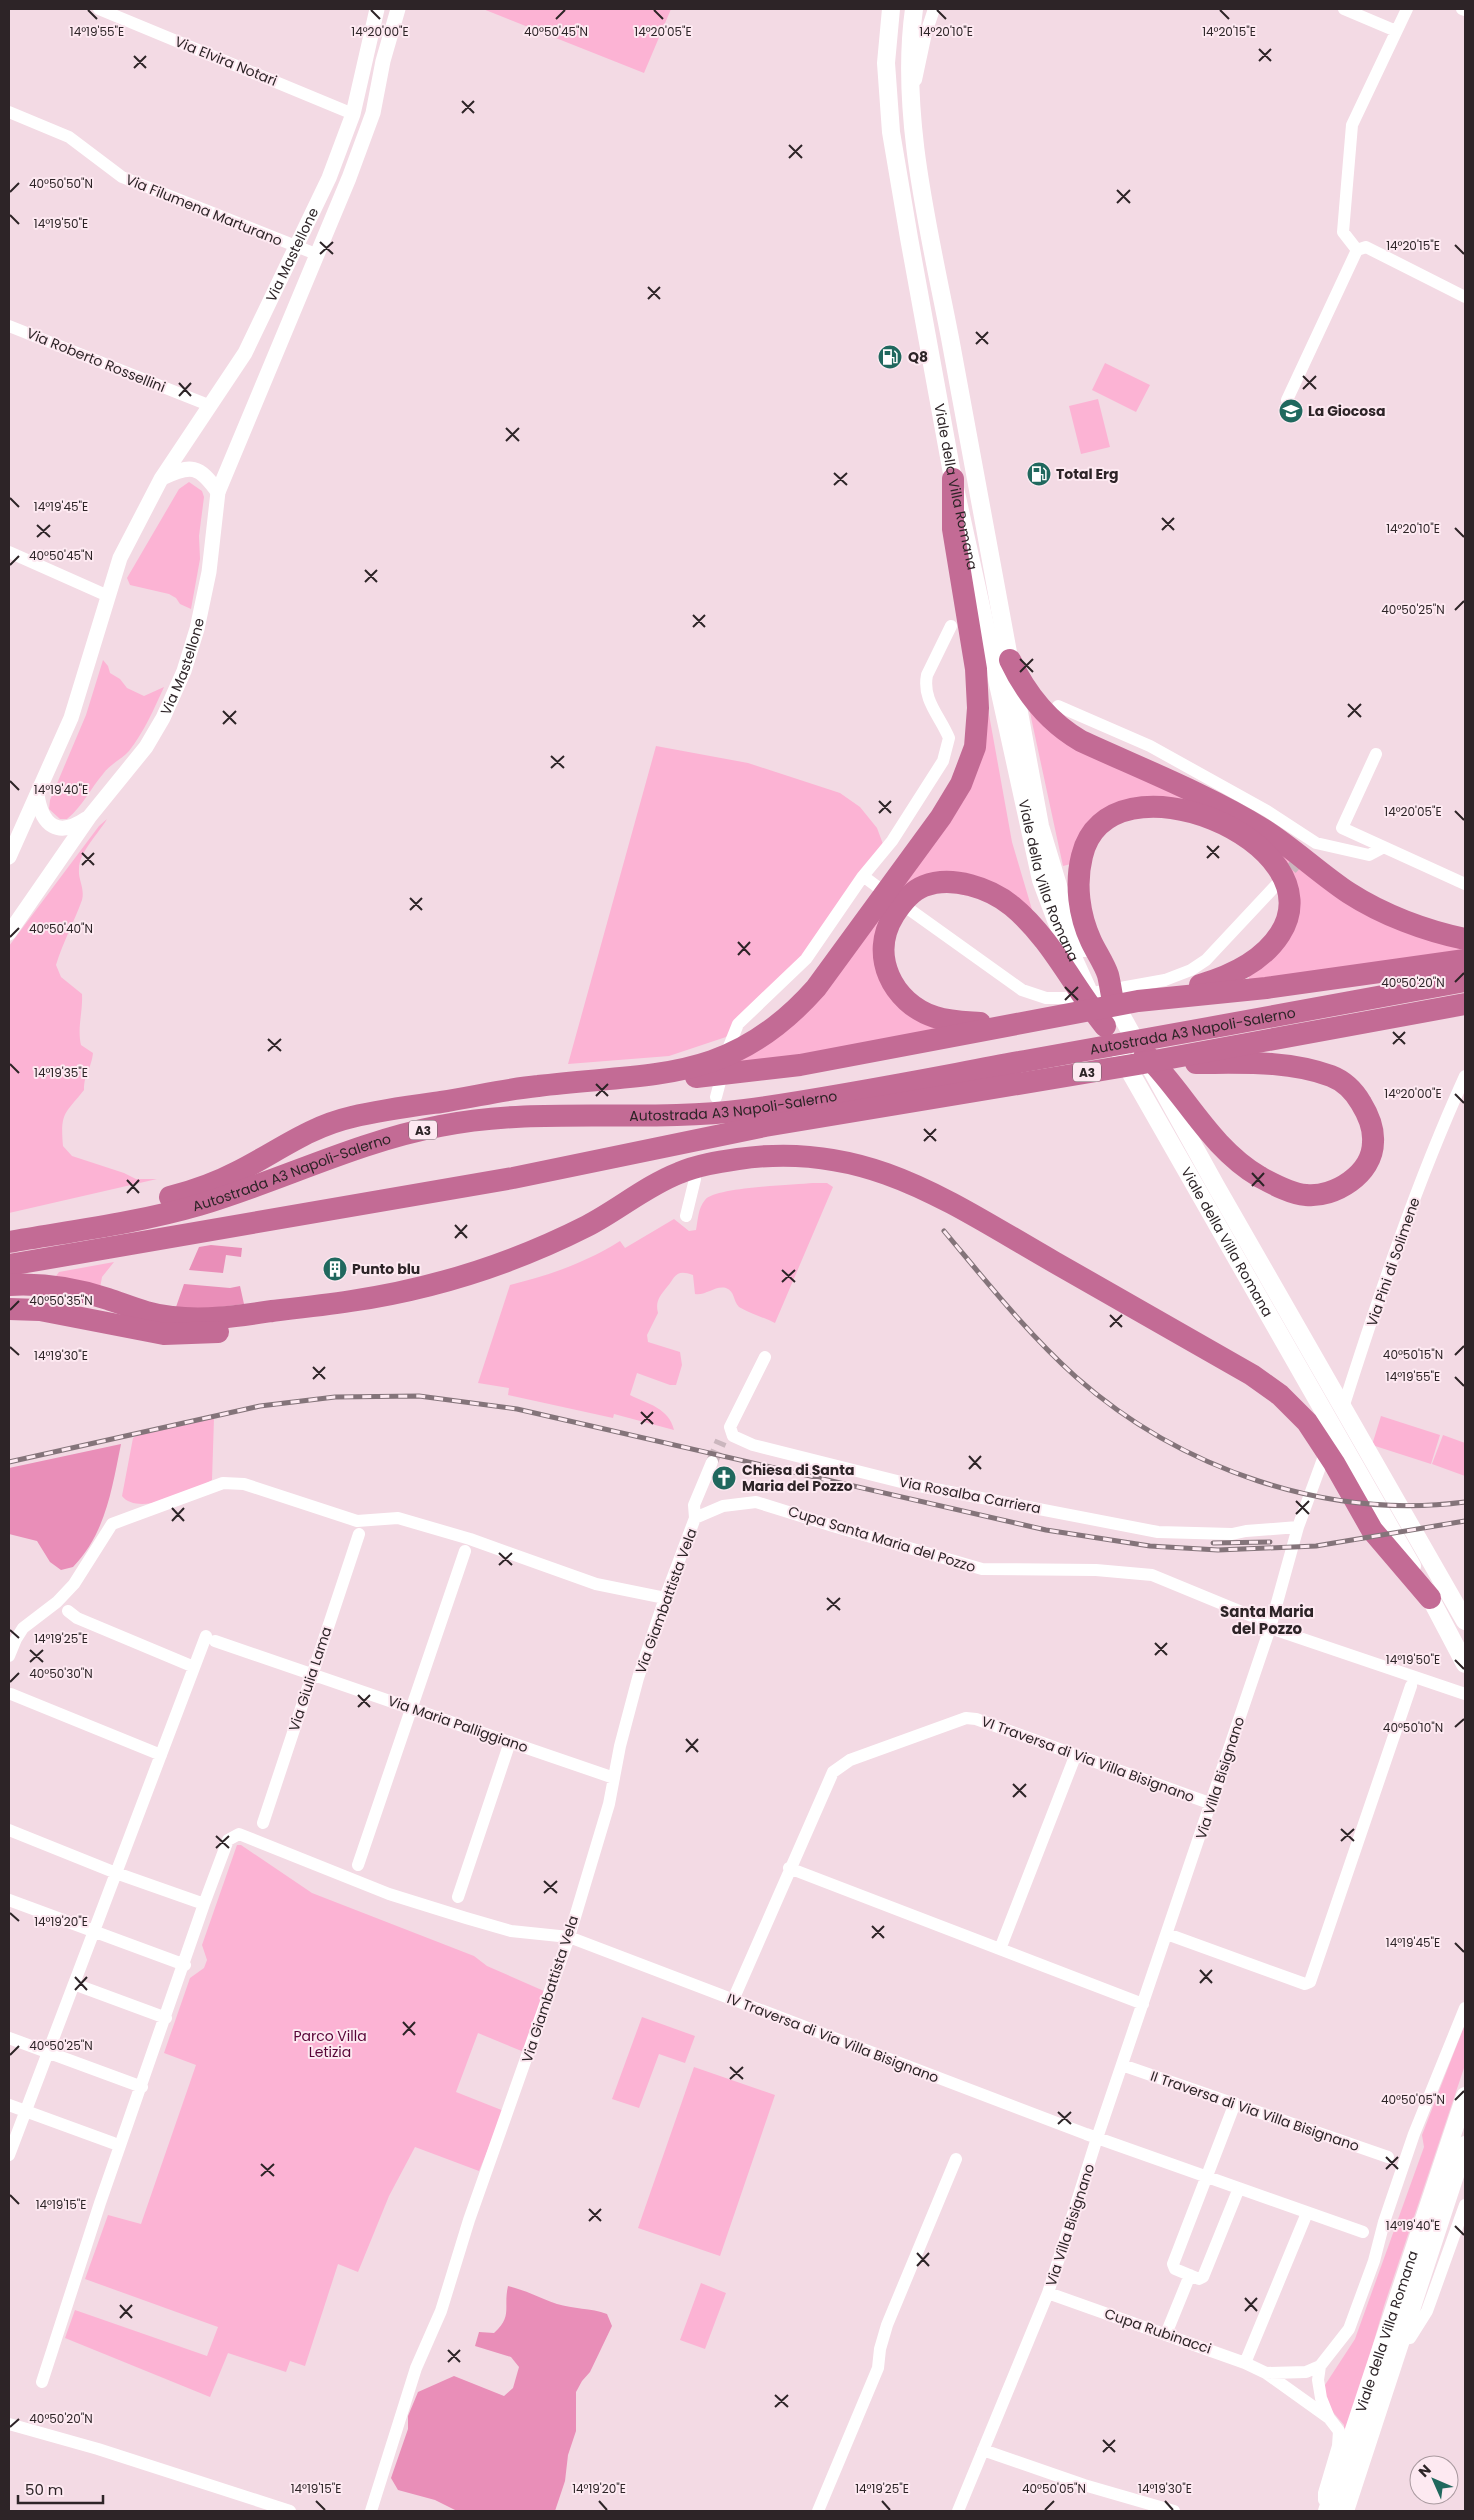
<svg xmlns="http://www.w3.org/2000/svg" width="1474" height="2520" font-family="Poppins,sans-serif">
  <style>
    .green { fill: #fcb3d4 }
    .forest { fill: #e98eb8 }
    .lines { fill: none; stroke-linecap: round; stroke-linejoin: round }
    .minor-tunnel { stroke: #cbb6be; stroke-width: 12; stroke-dasharray: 12 6; stroke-linecap: butt }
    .minor { stroke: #fff; stroke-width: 12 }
    .tertiary { stroke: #fff; stroke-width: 15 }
    .secondary { stroke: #fff; stroke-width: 18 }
    .motorway { stroke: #c36b95; stroke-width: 22 }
    .rail-casing { stroke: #84747a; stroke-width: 5 }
    .rail { stroke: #fde9f1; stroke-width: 3; stroke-dasharray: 9; stroke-linecap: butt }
    .ticks { fill: none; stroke: #2d2427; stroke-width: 2 }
    .labels { text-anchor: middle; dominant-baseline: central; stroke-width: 4; stroke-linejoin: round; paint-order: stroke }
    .shield { fill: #fde9f1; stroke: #6b5f64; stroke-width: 1 }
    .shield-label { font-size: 12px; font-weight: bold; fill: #2d2427 }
    .street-label { font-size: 14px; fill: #2d2427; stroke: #fde9f1 }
    .poi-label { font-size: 14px; font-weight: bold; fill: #2d2427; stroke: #fde9f1; text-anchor: start }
    .park-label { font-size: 14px; fill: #570436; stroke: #fde9f1 }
    .neighbourhood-label { font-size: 15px; font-weight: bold; fill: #2d2427; stroke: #fde9f1 }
    .ticks-label { font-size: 12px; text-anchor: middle; fill: #2d2427; stroke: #fde9f1; stroke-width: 4; stroke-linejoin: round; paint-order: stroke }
  </style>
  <rect width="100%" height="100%" fill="#f3dae4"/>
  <!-- green -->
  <path class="green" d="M483 9H671L644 73Z
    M1105 363 1150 385 1136 412 1092 390Z
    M1098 399 1110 447 1081 454 1069 406Z
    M189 482 202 491 204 497 199 536 200 559 191 609 180 604 176 598 169 594 130 585 127 578 179 489Z
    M103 660 108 666 110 673 120 679 127 688 144 696 164 687C154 709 144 732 129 751 122 759 110 764 103 774 90 789 83 806 67 819H60L49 809 50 800 86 715Z
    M1029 708 1459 945 1465 958 1250 981 1247 972 1294 893 1216 815 1094 818C1082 833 1075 845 1071 864L1063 866Z
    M988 709 1012 842 1036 923 1021 908 915 884 877 963 946 1028 735 1066 731 1061 769 1039 904 872Z
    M656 746 748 763 840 793 860 807 877 828 883 844 801 961 726 1037 669 1056 568 1064Z
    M107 819C99 833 79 852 79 869 78 880 85 888 82 900 74 922 63 942 56 965L61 977 82 994C83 1012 77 1027 81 1045L93 1053C91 1070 84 1073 84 1090 65 1114 60 1112 63 1146L72 1156 124 1173 136 1179H157L9 1213V946L99 826Z
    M813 1183H827L833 1187 775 1323C767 1319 745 1311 739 1307 733 1301 735 1291 726 1288 715 1285 706 1296 695 1294L693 1275C675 1268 675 1278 667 1287 660 1296 655 1301 658 1313L647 1335 648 1342 680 1352 682 1365 676 1385H670L637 1373 630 1395C648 1404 669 1408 674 1430L614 1414 613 1418 508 1395 509 1388 478 1383 510 1285C550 1275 585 1263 620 1241L625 1248 674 1219 689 1231 696 1230C698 1220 698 1208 705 1200 715 1187 793 1185 813 1183Z
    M114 1262 102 1277 100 1288 56 1276 59 1272Z
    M1381 1416 1440 1435 1431 1464 1372 1445Z
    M214 1418 212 1480C193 1491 138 1517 122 1496L133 1438 137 1435Z
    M1443 1435 1465 1443V1476L1432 1464Z
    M237 1845H241L312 1893 474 1956 487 1966 544 1991 524 2052 478 2033 456 2092 504 2111 479 2171 415 2147 389 2196 358 2272 338 2264 305 2366 290 2361 286 2372 228 2353 210 2397 65 2338 75 2310 207 2356 218 2327 85 2279 108 2215 141 2224 196 2065 164 2053 190 1978 204 1968 207 1960 202 1945Z
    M642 2017 695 2036 685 2063 659 2054 639 2108 612 2099Z
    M1465 2024V2065L1384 2306 1345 2442 1344 2425 1332 2411 1326 2396 1325 2385 1355 2339 1424 2147 1422 2135Z
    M694 2067 775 2095 720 2256 638 2228Z
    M701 2283 726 2293 705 2349 680 2340Z"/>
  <!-- forest -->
  <path class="forest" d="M211 1245 242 1248 241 1257 226 1255 223 1273 189 1270 199 1247Z
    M184 1284 230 1288 240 1286 244 1304 204 1309 176 1307Z
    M121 1444C112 1488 106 1533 73 1567L61 1570 50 1562 37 1541 9 1534V1468Z
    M508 2286C525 2290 540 2298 557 2304 573 2309 591 2308 607 2314L612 2326 590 2372 582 2381 576 2392V2431L568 2455 565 2481 555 2511H457L435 2500 398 2490 391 2478 408 2429V2416L418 2392 454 2376 504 2396 513 2388 519 2367 511 2357 475 2346 479 2332 494 2333C513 2316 503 2308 508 2286Z"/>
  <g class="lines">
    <!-- minor-tunnel -->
    <path class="minor-tunnel" d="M1279 882 1306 853
      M712 1462 721 1441"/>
    <!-- minor -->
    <path class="minor" d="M99 9 353 114
      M1344 9 1396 31
      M1407 9 1352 125 1343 232 1357 250 1366 247 1465 297
      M1462 9 1465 10
      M916 80 926 33 934 9
      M9 112 69 137 122 177 316 254
      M9 326 211 406
      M1287 400 1357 250
      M9 552 108 596
      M1058 706 1150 746 1267 811 1316 843 1369 855 1384 847
      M1376 754 1342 828 1465 884
      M863 876 879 888
      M906 907 1022 990 1046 998H1065L1165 980 1191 970 1206 960 1279 882
      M728 1049 738 1024 806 959 863 876 892 841 943 761 949 738C940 716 922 700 927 675L951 626
      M716 1097 720 1082
      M686 1216 695 1179
      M765 1357 730 1427 733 1436 753 1445 909 1484 1158 1532 1232 1534 1246 1531 1298 1527
      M1342 1411C1378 1298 1416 1184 1465 1076
      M695 1518 723 1506 756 1502 833 1526 982 1569 1096 1570 1152 1575 1271 1624
      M68 1611 77 1618 194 1667
      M1270 1628 1465 1694
      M215 1641 614 1778
      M9 1656 16 1639 23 1628 57 1602 74 1584 112 1524 223 1483 244 1484 357 1521 398 1518 470 1539 596 1584 665 1598
      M11 1694 161 1755
      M263 1823 359 1534
      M9 1830 116 1873 204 1904
      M358 1865 465 1551
      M789 1868 1143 2004
      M458 1897 510 1742
      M9 1900 185 1965
      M1167 1934 1305 1984 1310 1982 1411 1686
      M1000 1949 1076 1754
      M74 1984 166 2018
      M733 2000 833 1772 850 1760 966 1718 976 1719 1212 1804
      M9 2038 142 2087
      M1122 2065 1388 2157
      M1235 2103 1173 2264 1175 2269 1199 2279 1203 2277 1239 2188
      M9 2105 113 2143
      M9 2155 206 1636
      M1048 2293 1245 2363 1266 2373 1329 2418
      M1166 2334 1190 2275
      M1402 2339 1410 2338 1427 2311 1465 2205
      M1245 2363 1307 2213
      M1266 2373 1306 2372 1320 2366
      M42 2382 100 2203 204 1904 228 1840 239 1834 389 1894 466 1918 511 1931 569 1937 1086 2134 1363 2232
      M9 2424 98 2449 290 2511
      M983 2450 1084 2485 1174 2511
      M1324 2500V2493L1338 2446 1339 2431 1329 2418 1321 2398 1318 2380 1320 2366 1349 2329 1374 2261 1384 2222 1414 2134 1465 2008
      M371 2511 416 2368 441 2311 469 2220 569 1937 609 1804 620 1746 638 1678 665 1598 695 1518 694 1505 712 1462
      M818 2511 878 2368 880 2349 887 2325 956 2159
      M958 2511 1048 2293 1097 2138 1270 1628 1298 1527 1327 1448"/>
    <!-- tertiary -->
    <g class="tertiary">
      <path d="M162 478C191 464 199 465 218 492"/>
      <path d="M37 795C42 826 58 838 86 819"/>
      <path id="s1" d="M9 857 71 718 120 558 161 479 245 353 329 178 353 114 377 9"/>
      <path id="s2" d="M9 933 90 816 146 747 163 718 184 671 197 629 209 572 218 492 349 178 373 113 383 61 398 9"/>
    </g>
    <!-- secondary -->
    <g class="secondary">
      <path id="s3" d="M891 9 886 63 891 132 909 238 953 479 1041 880 1056 920 1087 988"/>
      <path d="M914 9C899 115 930 234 950 338 979 501 1011 663 1040 826L1063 902 1084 948"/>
      <path d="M1110 995 1216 1186 1465 1621"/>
      <path id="s4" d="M1121 1056 1412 1566"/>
      <path d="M1425 1588 1465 1664"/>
      <path id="s5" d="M1327 2511 1465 2096"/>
      <path d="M1345 2511 1465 2145"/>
    </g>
    <!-- motorway -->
    <g class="motorway">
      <path d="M1010 660C1026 694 1048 722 1081 741 1142 769 1206 794 1263 829 1293 848 1319 873 1349 893 1383 915 1426 931 1465 939"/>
      <path d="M1113 1001C1111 992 1110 983 1108 975 1104 963 1096 952 1091 941 1079 915 1075 884 1082 856 1108 746 1339 842 1280 934 1262 962 1231 976 1200 985"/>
      <path d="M980 1023C965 1022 950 1022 935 1017 892 1003 869 955 894 915 901 904 911 891 924 886 952 875 990 888 1012 906 1051 938 1074 988 1105 1026"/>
      <path d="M1145 1054C1185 1093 1209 1147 1260 1177 1273 1184 1291 1194 1306 1195 1334 1198 1373 1174 1373 1142 1374 1128 1369 1116 1361 1103 1354 1091 1344 1081 1331 1076 1288 1060 1241 1063 1196 1063"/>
      <path d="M696 1077 800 1065 1138 1001 1266 988 1465 960"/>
      <path d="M170 1197C193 1191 216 1183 237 1172 277 1152 308 1127 352 1117 381 1110 412 1106 441 1102 474 1097 506 1089 538 1086 655 1072 731 1084 816 988L941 817 961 784 975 747 978 708 976 669 953 529V479"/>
      <path id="s6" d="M9 1242C72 1231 137 1223 199 1205 280 1181 356 1142 440 1126 541 1106 644 1123 745 1110 839 1097 932 1078 1025 1061 1172 1035 1318 1008 1465 981"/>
      <path d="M9 1265 513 1178 765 1126 1138 1064 1465 1004"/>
      <path d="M9 1285C43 1283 75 1288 108 1299 129 1306 149 1315 172 1317 206 1321 238 1316 272 1311 298 1308 325 1305 351 1301 432 1289 514 1263 587 1226 618 1210 646 1186 679 1173 698 1165 718 1162 738 1159 866 1140 949 1202 1054 1262 1120 1299 1186 1337 1252 1375L1280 1395 1307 1422 1334 1463 1372 1530 1430 1598"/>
      <path d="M9 1309 40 1310 164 1334 218 1332"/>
    </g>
    <defs>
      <path id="rail" d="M944 1231C986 1281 1027 1333 1076 1377 1180 1469 1327 1520 1465 1502
        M9 1462 260 1406 335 1397 419 1396 517 1409 1046 1530 1150 1546 1218 1550 1316 1546 1465 1521
        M1213 1543 1270 1542"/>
    </defs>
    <!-- rail casing -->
    <use href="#rail" class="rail-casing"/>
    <!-- rail -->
    <use href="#rail" class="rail"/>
  </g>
  <!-- ticks -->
  <path class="ticks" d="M88 10 97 19M371 10 380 19M654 10 663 19M937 10 946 19M1220 10 1229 19M556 19 565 10M1259 49 1271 61M134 56 146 68M1259 61 1271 49M134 68 146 56M462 101 474 113M462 113 474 101M789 145 802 158M789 158 802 145M1117 190 1130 203M10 192 19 183M1117 203 1130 190M10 215 19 224M320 242 333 254M1455 245 1464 254M320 254 333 242M648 287 660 299M648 299 660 287M976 332 988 344M976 344 988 332M1303 376 1316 389M179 383 191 396M1303 389 1316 376M179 396 191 383M506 428 519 441M506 441 519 428M834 473 847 485M834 485 847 473M10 498 19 507M1162 518 1174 530M37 525 50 537M1455 528 1464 537M1162 530 1174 518M37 537 50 525M10 565 19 556M365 570 377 582M365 582 377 570M1455 610 1464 601M693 615 705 627M693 627 705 615M1020 659 1033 672M1020 672 1033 659M1348 704 1361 717M223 711 236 724M1348 717 1361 704M223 724 236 711M551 756 564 768M551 768 564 756M10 781 19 790M879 801 891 813M1455 811 1464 820M879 813 891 801M1207 846 1219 858M82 853 94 865M1207 858 1219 846M82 865 94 853M410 898 422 910M410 910 422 898M10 937 19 928M738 942 750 955M738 955 750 942M1455 982 1464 973M1065 987 1078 1000M1065 1000 1078 987M1393 1032 1405 1044M268 1039 281 1051M1393 1044 1405 1032M268 1051 281 1039M10 1064 19 1073M596 1084 608 1096M1455 1094 1464 1103M596 1096 608 1084M924 1129 936 1141M924 1141 936 1129M1252 1173 1264 1186M127 1180 139 1193M1252 1186 1264 1173M127 1193 139 1180M455 1225 467 1238M455 1238 467 1225M782 1270 795 1282M782 1282 795 1270M10 1310 19 1301M1110 1315 1122 1327M1110 1327 1122 1315M10 1347 19 1355M1455 1355 1464 1346M313 1367 325 1379M1455 1377 1464 1386M313 1379 325 1367M641 1412 653 1424M641 1424 653 1412M969 1456 981 1469M969 1469 981 1456M1296 1501 1309 1514M172 1508 184 1521M1296 1514 1309 1501M172 1521 184 1508M499 1553 512 1565M499 1565 512 1553M827 1598 840 1610M827 1610 840 1598M10 1630 19 1638M1155 1643 1167 1655M30 1650 43 1662M1155 1655 1167 1643M1455 1660 1464 1669M30 1662 43 1650M10 1682 19 1673M358 1695 370 1707M358 1707 370 1695M1455 1727 1464 1719M686 1739 698 1752M686 1752 698 1739M1013 1784 1026 1797M1013 1797 1026 1784M1341 1829 1354 1841M216 1836 229 1848M1341 1841 1354 1829M216 1848 229 1836M544 1881 557 1893M544 1893 557 1881M10 1913 19 1921M872 1926 884 1938M872 1938 884 1926M1455 1943 1464 1952M1200 1970 1212 1983M75 1977 87 1990M1200 1983 1212 1970M75 1990 87 1977M403 2022 415 2035M403 2035 415 2022M10 2055 19 2046M730 2067 743 2079M730 2079 743 2067M1455 2100 1464 2091M1058 2112 1071 2124M1058 2124 1071 2112M1386 2157 1398 2169M261 2164 274 2176M1386 2169 1398 2157M261 2176 274 2164M10 2195 19 2204M589 2209 601 2221M589 2221 601 2209M1455 2226 1464 2235M917 2253 929 2266M917 2266 929 2253M1245 2298 1257 2311M120 2305 132 2318M1245 2311 1257 2298M120 2318 132 2305M448 2350 460 2362M448 2362 460 2350M775 2395 788 2407M775 2407 788 2395M10 2427 19 2419M1103 2440 1115 2452M1103 2452 1115 2440M316 2501 325 2510M599 2501 607 2510M882 2501 890 2510M1165 2501 1173 2510M1045 2510 1054 2501"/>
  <!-- icons -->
  <defs>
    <symbol id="fuel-disc" viewBox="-11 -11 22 22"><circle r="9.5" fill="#20685e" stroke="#fde9f1"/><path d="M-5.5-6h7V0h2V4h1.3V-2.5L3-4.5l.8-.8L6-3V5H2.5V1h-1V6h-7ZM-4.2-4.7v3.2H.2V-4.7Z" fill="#fff"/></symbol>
    <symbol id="school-disc" viewBox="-11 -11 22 22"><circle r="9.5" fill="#20685e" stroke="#fde9f1"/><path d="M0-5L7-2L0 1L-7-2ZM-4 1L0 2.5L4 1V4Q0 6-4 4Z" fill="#fff"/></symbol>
    <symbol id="building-disc" viewBox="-11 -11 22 22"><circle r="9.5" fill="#20685e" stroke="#fde9f1"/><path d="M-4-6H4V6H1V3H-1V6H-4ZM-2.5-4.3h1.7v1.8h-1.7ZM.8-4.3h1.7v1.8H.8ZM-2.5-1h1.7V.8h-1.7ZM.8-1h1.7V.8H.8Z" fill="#fff"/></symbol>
    <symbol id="church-disc" viewBox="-11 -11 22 22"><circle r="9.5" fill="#20685e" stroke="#fde9f1"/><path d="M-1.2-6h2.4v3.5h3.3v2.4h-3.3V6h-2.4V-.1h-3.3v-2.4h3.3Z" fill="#fff"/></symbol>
  </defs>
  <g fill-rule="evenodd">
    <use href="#fuel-disc" x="876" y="343" width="28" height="28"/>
    <use href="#school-disc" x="1277" y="397" width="28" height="28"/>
    <use href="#fuel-disc" x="1025" y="460" width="28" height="28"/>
    <use href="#building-disc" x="321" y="1255" width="28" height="28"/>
    <use href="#church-disc" x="710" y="1464" width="28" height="28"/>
  </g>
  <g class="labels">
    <!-- shield labels -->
    <g class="shield">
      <rect x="1073" y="1062.5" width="28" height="19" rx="4"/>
      <rect x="409" y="1120.5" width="28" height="19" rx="4"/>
    </g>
    <g class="shield-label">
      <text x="1087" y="1072">A3</text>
      <text x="423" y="1130">A3</text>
    </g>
    <!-- street labels -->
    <g class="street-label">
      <text transform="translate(226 61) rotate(22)">Via Elvira Notari</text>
      <text transform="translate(204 210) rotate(22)">Via Filumena Marturano</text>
      <text stroke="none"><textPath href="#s1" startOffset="669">Via Mastellone</textPath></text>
      <text transform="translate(96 360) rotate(22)">Via Roberto Rossellini</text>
      <text stroke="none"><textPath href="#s3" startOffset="484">Viale della Villa Romana</textPath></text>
      <text stroke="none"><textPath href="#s2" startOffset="320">Via Mastellone</textPath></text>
      <text stroke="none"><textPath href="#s3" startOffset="889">Viale della Villa Romana</textPath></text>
      <text stroke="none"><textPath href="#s6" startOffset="1208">Autostrada A3 Napoli-Salerno</textPath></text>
      <text stroke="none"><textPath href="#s6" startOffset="742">Autostrada A3 Napoli-Salerno</textPath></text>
      <text stroke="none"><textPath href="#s6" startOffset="292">Autostrada A3 Napoli-Salerno</textPath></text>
      <text stroke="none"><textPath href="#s4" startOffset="214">Viale della Villa Romana</textPath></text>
      <text transform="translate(1393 1262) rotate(-71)">Via Pini di Solimene</text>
      <text transform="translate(970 1495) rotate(11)">Via Rosalba Carriera</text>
      <text transform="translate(882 1539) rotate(17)">Cupa Santa Maria del Pozzo</text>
      <text transform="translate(666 1601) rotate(-70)">Via Giambattista Vela</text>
      <text transform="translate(310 1679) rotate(-72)">Via Giulia Lama</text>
      <text transform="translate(458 1724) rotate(19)">Via Maria Palliggiano</text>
      <text transform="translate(1088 1759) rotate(20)">VI Traversa di Via Villa Bisignano</text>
      <text transform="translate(1220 1778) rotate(-72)">Via Villa Bisignano</text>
      <text transform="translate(550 1989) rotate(-72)">Via Giambattista Vela</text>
      <text transform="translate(833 2038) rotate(21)">IV Traversa di Via Villa Bisignano</text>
      <text transform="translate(1255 2111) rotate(19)">II Traversa di Via Villa Bisignano</text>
      <text transform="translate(1070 2225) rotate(-72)">Via Villa Bisignano</text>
      <text transform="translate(1158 2331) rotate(19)">Cupa Rubinacci</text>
      <text stroke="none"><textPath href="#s5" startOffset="189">Viale della Villa Romana</textPath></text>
    </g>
    <!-- poi labels -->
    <g class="poi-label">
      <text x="908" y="357">Q8</text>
      <text x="1308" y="411">La Giocosa</text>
      <text x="1056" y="474">Total Erg</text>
      <text x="352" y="1269">Punto blu</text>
      <text x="742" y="1470">Chiesa di Santa<tspan x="742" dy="16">Maria del Pozzo</tspan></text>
    </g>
    <!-- park labels -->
    <g class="park-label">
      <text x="330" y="2036">Parco Villa<tspan x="330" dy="16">Letizia</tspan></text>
    </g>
    <!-- neighbourhood labels -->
    <g class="neighbourhood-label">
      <text x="1267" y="1611">Santa Maria<tspan x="1267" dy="17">del Pozzo</tspan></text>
    </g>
  </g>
  <g class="ticks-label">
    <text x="97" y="36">14°19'55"E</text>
    <text x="380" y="36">14°20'00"E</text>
    <text x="556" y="36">40°50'45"N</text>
    <text x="663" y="36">14°20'05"E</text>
    <text x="946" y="36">14°20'10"E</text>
    <text x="1229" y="36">14°20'15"E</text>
    <text x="61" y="188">40°50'50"N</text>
    <text x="61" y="228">14°19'50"E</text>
    <text x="1413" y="250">14°20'15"E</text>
    <text x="61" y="511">14°19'45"E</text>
    <text x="1413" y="533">14°20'10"E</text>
    <text x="61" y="560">40°50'45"N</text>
    <text x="1413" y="614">40°50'25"N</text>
    <text x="61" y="794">14°19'40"E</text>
    <text x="1413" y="816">14°20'05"E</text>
    <text x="61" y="933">40°50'40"N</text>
    <text x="1413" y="987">40°50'20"N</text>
    <text x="61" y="1077">14°19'35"E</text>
    <text x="1413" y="1098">14°20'00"E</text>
    <text x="61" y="1305">40°50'35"N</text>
    <text x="1413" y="1359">40°50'15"N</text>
    <text x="61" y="1360">14°19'30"E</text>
    <text x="1413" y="1381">14°19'55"E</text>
    <text x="61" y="1643">14°19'25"E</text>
    <text x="1413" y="1664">14°19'50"E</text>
    <text x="61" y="1678">40°50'30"N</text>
    <text x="1413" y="1732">40°50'10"N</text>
    <text x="61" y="1926">14°19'20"E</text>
    <text x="1413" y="1947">14°19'45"E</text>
    <text x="61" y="2050">40°50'25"N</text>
    <text x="1413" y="2104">40°50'05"N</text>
    <text x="61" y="2209">14°19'15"E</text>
    <text x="1413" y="2230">14°19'40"E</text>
    <text x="61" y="2423">40°50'20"N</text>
    <text x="316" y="2493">14°19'15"E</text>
    <text x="599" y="2493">14°19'20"E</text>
    <text x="882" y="2493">14°19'25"E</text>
    <text x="1054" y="2493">40°50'05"N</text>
    <text x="1165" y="2493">14°19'30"E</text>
  </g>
  <!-- border -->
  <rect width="1474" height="2520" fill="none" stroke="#2d2427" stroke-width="20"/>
  <!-- north arrow -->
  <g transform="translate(1434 2480) rotate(315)"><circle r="24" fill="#fde9f1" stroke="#aa9aa0"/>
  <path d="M0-4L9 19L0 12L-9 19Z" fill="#20685e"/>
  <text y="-8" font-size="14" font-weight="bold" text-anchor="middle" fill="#2d2427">N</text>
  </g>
  <!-- scale -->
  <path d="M18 2495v8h85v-8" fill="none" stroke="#2d2427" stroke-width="2.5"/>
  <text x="25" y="2495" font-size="15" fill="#2d2427" stroke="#fde9f1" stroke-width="4" paint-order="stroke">50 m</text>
</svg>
